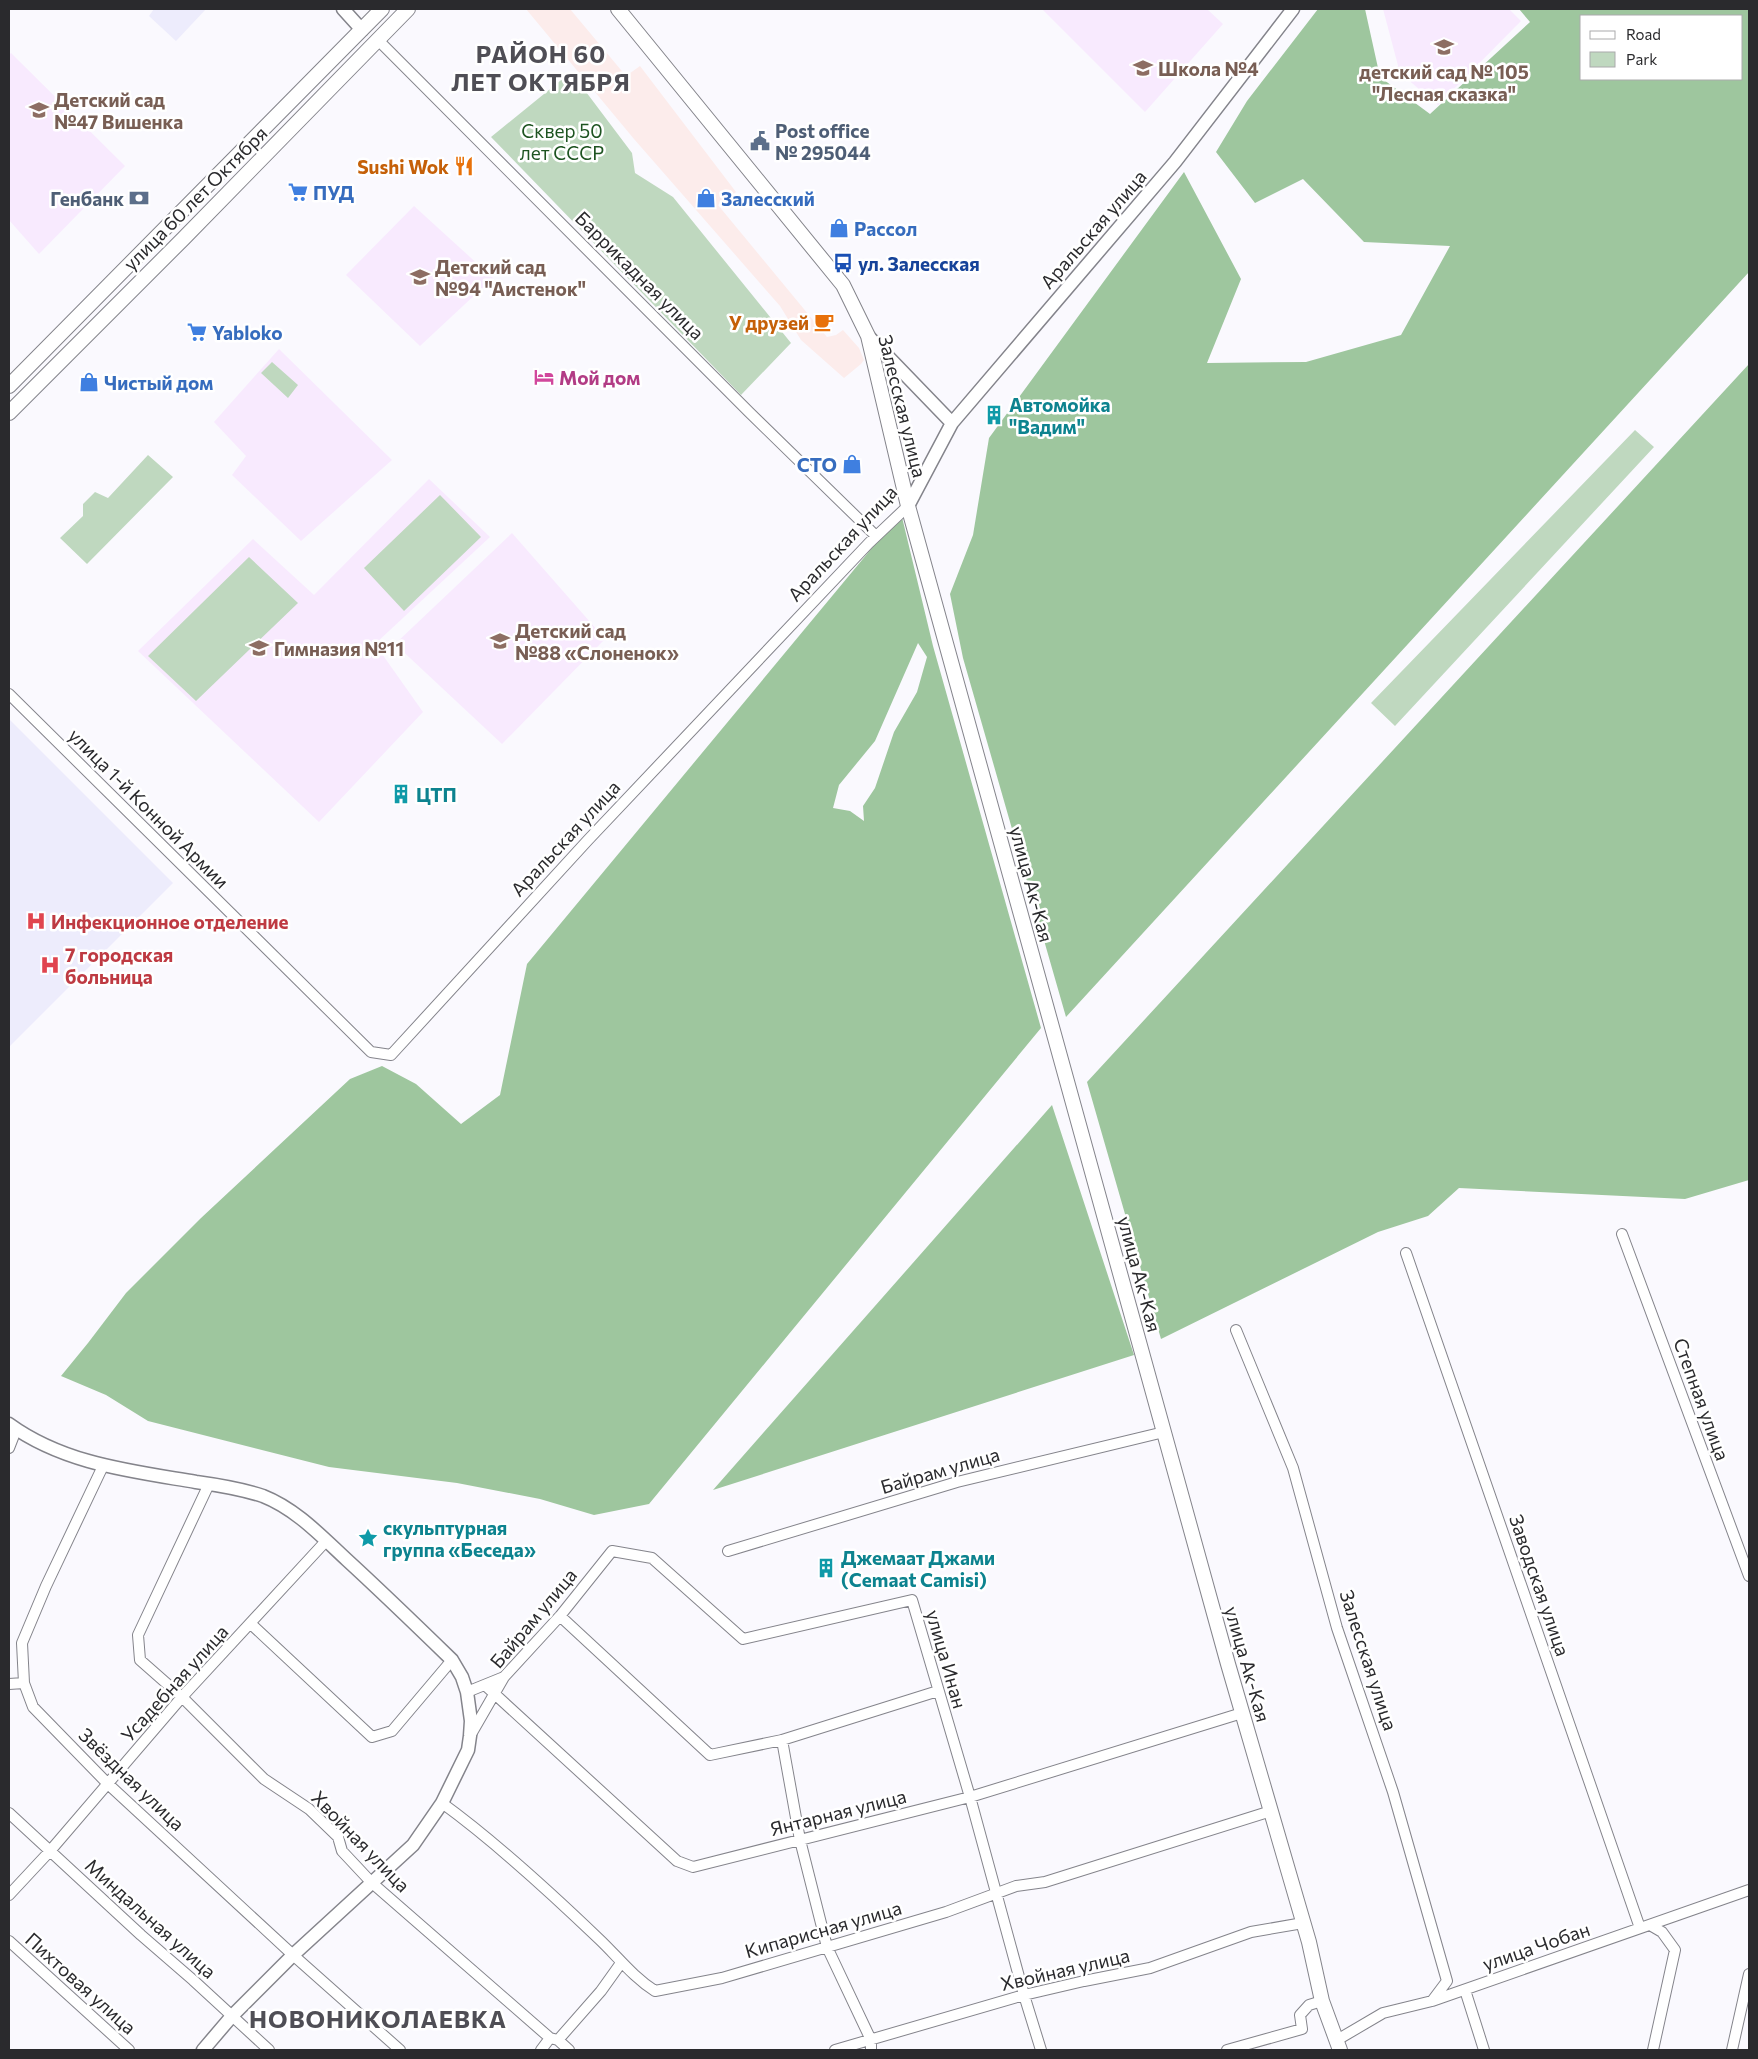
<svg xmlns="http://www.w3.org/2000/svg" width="1758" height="2059" font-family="Commissioner,sans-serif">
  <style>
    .commercial { fill: #fceceb }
    .built { fill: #edecfc }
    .education { fill: #f8eafe }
    .green { fill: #bfd8bf }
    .forest { fill: #9ec69e; fill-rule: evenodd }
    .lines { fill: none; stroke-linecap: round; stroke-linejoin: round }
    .minor-casing { stroke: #84848b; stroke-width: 12 }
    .tertiary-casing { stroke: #84848b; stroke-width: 15 }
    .secondary-casing { stroke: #84848b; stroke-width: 16 }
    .minor { stroke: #fff; stroke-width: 10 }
    .tertiary { stroke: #fff; stroke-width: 12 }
    .secondary { stroke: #fff; stroke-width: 14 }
    .labels { text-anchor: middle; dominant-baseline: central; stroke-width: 5; stroke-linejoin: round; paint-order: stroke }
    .education-label { font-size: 19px; font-weight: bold; fill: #785e54; stroke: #fff; text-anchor: start }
    .park-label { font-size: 19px; fill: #1e5421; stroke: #fff }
    .service-label { font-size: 19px; font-weight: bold; fill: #4e5e75; stroke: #fff; text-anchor: start }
    .food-label { font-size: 19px; font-weight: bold; fill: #c56008; stroke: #fff; text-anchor: end }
    .shop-label { font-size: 19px; font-weight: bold; fill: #366cbe; stroke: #fff; text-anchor: start }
    .street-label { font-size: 19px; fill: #2a2a2d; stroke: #fff }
    .transit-label { font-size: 19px; font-weight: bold; fill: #164399; stroke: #fff; text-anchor: start }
    .hotel-label { font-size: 19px; font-weight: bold; fill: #b23c85; stroke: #fff; text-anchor: start }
    .culture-label { font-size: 19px; font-weight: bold; fill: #0d838f; stroke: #fff; text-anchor: start }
    .health-label { font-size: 19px; font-weight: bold; fill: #be3a42; stroke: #fff; text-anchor: start }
    .district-label { font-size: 24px; font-weight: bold; letter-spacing: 1px; fill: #4f4e55; stroke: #fff }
  </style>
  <rect width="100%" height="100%" fill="#faf9fe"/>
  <!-- commercial -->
  <path class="commercial" d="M526 9H570L626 76 640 66 736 192 718 205 827 337 836 335 843 330 859 348 864 360 861 364 844 378 801 340 780 306 634 139Z"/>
  <!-- built -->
  <path class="built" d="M154 9H206L176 41 149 16Z
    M9 719 173 883 9 1047Z"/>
  <!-- education -->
  <path class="education" d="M1042 9H1207L1223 24 1145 112Z
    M1383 9H1509L1521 21 1438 105 1400 73Z
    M11 53 125 166 39 254 9 220V55Z
    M414 206 493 278 420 346 346 275Z
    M279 349 392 460 301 541 232 475 246 456 214 422Z
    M429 479 490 537 375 644 423 712 319 822 138 651 253 539 314 595Z
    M512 533 605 639 502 744 395 644Z"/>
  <!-- green -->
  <path class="green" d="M571 72 632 153 635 173 673 197 791 343 741 395 491 137Z
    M272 362 298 385 288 398 261 373Z
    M1635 430 1654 447 1395 726 1371 703Z
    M148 455 173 477 87 564 60 538 83 516V504L95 492 108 498Z
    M440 495 481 537 404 611 364 568Z
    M249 557 298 603 196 701 148 656Z"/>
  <!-- forest -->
  <path class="forest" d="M1318 9H1365L1380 77 1430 114 1530 22 1519 9H1749V272L1066 1017 963 658 950 594 973 535 989 438 1184 172 1241 279 1207 363 1306 362 1401 335 1450 246 1364 242 1303 179 1255 203 1216 152 1247 101ZM1582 16H1742V79H1582Z
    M1749 364V1180L1685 1199 1459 1188 1428 1216 1378 1232 1161 1339 1087 1082Z
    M901 513 933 646 1041 1028 649 1504 594 1515 540 1499 457 1483 329 1467 148 1421 106 1395 61 1376 88 1343 126 1293 201 1218 350 1079 382 1066 416 1084 461 1124 500 1095 527 964ZM918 643 927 657 917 692 894 732 875 788 863 806 864 821 850 811 833 808 839 785 875 741Z
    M1052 1105 1134 1355 713 1490Z"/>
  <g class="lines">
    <defs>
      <path id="minor" d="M378 40 749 412 876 536
        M9 694 371 1052 391 1055 588 840 869 543 908 506
        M1622 1234 1749 1576
        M1406 1253 1640 1928
        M1236 1330 1293 1468 1337 1628 1393 1792 1447 1981 1432 2001
        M9 1448 16 1430
        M103 1466 46 1586 22 1643 24 1683 33 1707 108 1784 293 1955 400 2050
        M209 1484 138 1635 140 1660 182 1697 264 1779 309 1809 338 1837 342 1851 371 1882 550 2038 558 2040 569 2050
        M728 1551 957 1482 1164 1432
        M560 1616 710 1755 782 1740 938 1691
        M251 1624 372 1737 392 1731 452 1660
        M9 1684 24 1683
        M486 1686 677 1861 693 1867 970 1797 1242 1713
        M467 1692 504 1677
        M470 1736 504 1677 560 1616 612 1551 652 1558 743 1639 912 1600 970 1797 1024 1995 1041 2050
        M782 1740 800 1840 827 1947 871 2040V2050
        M442 1803C497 1843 550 1892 599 1939 618 1957 633 1977 655 1991L722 1978 946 1912 1016 1886 1045 1882 1271 1811
        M9 1813 141 1935 193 1980 269 2050
        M9 1895 50 1851 182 1697 326 1541
        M1650 1925 1662 1932 1675 1950 1653 2050
        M9 1941 129 2050
        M1465 1990 1484 2050
        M558 2040 601 1991 621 1963
        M1337 2040 1383 2013 1432 2001 1749 1890
        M541 2050 550 2038
        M835 2050 1024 1995 1084 1981 1150 1968 1251 1932 1303 1923
        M1227 2050 1302 2029 1300 2015 1309 2005 1322 2001
        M1732 2050 1749 1974"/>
      <path id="tertiary" d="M343 9 362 30
        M868 336 952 423
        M908 506 952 423 1175 162 1293 9
        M9 1424C64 1464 131 1471 196 1482 218 1485 242 1489 263 1496 296 1509 321 1536 347 1560 383 1593 417 1626 452 1660L462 1677 467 1692 471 1721 470 1736 468 1750 442 1803 413 1845 293 1955 232 2016 203 2050"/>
      <path id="secondary" d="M618 9 843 285 868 336 908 506 1228 1664 1309 1942 1322 2001 1340 2050
        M9 386 382 9
        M9 413 183 239 408 9"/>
    </defs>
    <!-- minor casing -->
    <use href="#minor" class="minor-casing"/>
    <!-- tertiary casing -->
    <use href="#tertiary" class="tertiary-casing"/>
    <!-- secondary casing -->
    <use href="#secondary" class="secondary-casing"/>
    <!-- minor -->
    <use href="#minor" class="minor"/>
    <!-- tertiary -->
    <use href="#tertiary" class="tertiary"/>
    <!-- secondary -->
    <use href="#secondary" class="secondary"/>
  </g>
  <!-- icons -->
  <defs>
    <symbol id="school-bare" viewBox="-9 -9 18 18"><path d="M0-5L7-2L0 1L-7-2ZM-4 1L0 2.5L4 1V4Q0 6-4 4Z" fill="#8d6e63" stroke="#fff" stroke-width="2.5" paint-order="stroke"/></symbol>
    <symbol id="civic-bare" viewBox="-9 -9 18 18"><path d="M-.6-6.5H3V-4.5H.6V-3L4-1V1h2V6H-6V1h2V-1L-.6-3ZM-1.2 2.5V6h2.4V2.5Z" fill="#5c6f8a" stroke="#fff" stroke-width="2.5" paint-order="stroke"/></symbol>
    <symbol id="restaurant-bare" viewBox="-9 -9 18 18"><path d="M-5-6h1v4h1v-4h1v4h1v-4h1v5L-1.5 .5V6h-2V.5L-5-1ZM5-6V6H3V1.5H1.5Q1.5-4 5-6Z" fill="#e8710a" stroke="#fff" stroke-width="2.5" paint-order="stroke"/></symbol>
    <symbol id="supermarket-bare" viewBox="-9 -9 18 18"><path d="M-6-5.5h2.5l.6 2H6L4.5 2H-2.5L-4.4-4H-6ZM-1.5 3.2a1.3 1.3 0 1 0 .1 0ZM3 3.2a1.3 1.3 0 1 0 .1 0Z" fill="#3f7fe0" stroke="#fff" stroke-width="2.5" paint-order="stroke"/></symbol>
    <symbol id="bank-bare" viewBox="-9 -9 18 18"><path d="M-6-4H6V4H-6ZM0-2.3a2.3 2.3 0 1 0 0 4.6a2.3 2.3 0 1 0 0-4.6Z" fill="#5c6f8a" stroke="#fff" stroke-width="2.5" paint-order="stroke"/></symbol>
    <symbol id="shop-bare" viewBox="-9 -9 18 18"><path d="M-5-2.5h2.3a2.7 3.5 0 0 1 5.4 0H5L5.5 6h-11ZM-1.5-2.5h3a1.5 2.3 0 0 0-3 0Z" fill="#3f7fe0" stroke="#fff" stroke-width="2.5" paint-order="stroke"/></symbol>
    <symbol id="bus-bare" viewBox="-9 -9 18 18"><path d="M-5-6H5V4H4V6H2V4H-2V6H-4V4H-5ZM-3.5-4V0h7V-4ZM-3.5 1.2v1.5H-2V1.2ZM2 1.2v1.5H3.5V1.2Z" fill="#1a4fb4" stroke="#fff" stroke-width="2.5" paint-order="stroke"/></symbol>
    <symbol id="cafe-bare" viewBox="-9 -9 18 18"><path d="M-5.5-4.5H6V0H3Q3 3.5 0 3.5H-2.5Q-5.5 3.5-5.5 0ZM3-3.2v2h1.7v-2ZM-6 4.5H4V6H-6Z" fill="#e8710a" stroke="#fff" stroke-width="2.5" paint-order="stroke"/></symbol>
    <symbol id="hotel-bare" viewBox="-9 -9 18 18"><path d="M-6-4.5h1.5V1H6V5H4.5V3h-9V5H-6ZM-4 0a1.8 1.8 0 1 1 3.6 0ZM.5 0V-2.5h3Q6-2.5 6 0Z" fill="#d1479c" stroke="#fff" stroke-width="2.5" paint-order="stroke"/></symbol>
    <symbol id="building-bare" viewBox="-9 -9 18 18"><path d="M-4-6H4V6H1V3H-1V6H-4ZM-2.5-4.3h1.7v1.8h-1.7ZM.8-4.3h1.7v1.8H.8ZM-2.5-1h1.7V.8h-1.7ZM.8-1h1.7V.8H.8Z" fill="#0f9aa8" stroke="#fff" stroke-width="2.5" paint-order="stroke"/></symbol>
    <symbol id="hospital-bare" viewBox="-9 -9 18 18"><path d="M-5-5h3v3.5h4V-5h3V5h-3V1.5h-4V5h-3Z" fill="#e0444e" stroke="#fff" stroke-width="2.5" paint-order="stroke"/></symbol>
    <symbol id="sight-bare" viewBox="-9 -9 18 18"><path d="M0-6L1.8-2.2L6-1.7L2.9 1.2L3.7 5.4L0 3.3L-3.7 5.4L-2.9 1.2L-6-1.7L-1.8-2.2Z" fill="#0f9aa8" stroke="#fff" stroke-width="2.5" paint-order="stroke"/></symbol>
  </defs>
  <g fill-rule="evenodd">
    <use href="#school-bare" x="1430" y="33" width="28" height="28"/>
    <use href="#school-bare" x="1129" y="54" width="28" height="28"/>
    <use href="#school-bare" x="25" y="96" width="28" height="28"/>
    <use href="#civic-bare" x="746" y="127" width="28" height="28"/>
    <use href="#restaurant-bare" x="450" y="152" width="28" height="28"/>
    <use href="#supermarket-bare" x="284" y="178" width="28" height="28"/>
    <use href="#bank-bare" x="125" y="184" width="28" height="28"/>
    <use href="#shop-bare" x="692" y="184" width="28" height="28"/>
    <use href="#shop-bare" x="825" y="214" width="28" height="28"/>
    <use href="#bus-bare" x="829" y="249" width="28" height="28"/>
    <use href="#school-bare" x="406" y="263" width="28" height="28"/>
    <use href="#cafe-bare" x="810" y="308" width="28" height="28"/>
    <use href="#supermarket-bare" x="183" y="318" width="28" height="28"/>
    <use href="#hotel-bare" x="530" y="363" width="28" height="28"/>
    <use href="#shop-bare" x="75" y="368" width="28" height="28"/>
    <use href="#building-bare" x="980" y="401" width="28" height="28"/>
    <use href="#shop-bare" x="838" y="450" width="28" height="28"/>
    <use href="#school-bare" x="486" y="627" width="28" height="28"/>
    <use href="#school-bare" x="245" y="634" width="28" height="28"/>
    <use href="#building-bare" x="387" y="780" width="28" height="28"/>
    <use href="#hospital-bare" x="22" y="907" width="28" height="28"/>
    <use href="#hospital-bare" x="36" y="951" width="28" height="28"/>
    <use href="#sight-bare" x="354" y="1524" width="28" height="28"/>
    <use href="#building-bare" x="812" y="1554" width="28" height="28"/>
  </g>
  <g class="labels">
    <!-- education labels -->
    <g class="education-label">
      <text x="1158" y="68">Школа №4</text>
      <text x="1444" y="71" text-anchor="middle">детский сад № 105<tspan x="1444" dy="22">"Лесная сказка"</tspan></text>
      <text x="54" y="99">Детский сад<tspan x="54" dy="22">№47 Вишенка</tspan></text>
      <text x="435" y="266">Детский сад<tspan x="435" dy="22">№94 "Аистенок"</tspan></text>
      <text x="515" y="630">Детский сад<tspan x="515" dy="22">№88 «Слоненок»</tspan></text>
      <text x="274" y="648">Гимназия №11</text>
    </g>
    <!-- park labels -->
    <g class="park-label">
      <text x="562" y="130">Сквер 50<tspan x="562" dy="22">лет СССР</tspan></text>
    </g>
    <!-- service labels -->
    <g class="service-label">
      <text x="775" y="130">Post office<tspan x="775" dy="22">№ 295044</tspan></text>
      <text x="124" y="198" text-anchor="end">Генбанк</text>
    </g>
    <!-- food labels -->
    <g class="food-label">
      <text x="449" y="166">Sushi Wok</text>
      <text x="809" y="322">У друзей</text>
    </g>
    <!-- shop labels -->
    <g class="shop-label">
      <text x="313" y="192">ПУД</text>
      <text x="721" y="198">Залесский</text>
      <text x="854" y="228">Рассол</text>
      <text x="212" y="332">Yabloko</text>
      <text x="104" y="382">Чистый дом</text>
      <text x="837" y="464" text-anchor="end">СТО</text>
    </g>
    <!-- street labels -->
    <g class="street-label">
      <text transform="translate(195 198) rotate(-45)">улица 60 лет Октября</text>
      <text transform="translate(1093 229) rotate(-49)">Аральская улица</text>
      <text transform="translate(640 275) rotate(45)">Баррикадная улица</text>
      <text transform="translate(903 406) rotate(76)">Залесская улица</text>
      <text transform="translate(842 543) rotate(-47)">Аральская улица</text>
      <text transform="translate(149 808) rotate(45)">улица 1-й Конной Армии</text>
      <text transform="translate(565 838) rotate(-47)">Аральская улица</text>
      <text transform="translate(1032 884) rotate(75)">улица Ак-Кая</text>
      <text transform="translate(1140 1274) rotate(75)">улица Ак-Кая</text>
      <text transform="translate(1702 1399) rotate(70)">Степная улица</text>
      <text transform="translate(940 1470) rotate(-16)">Байрам улица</text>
      <text transform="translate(1540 1585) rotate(71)">Заводская улица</text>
      <text transform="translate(533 1618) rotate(-50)">Байрам улица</text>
      <text transform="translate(947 1659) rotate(74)">улица Инан</text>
      <text transform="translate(1369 1660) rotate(72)">Залесская улица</text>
      <text transform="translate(1248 1664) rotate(74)">улица Ак-Кая</text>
      <text transform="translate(174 1683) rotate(-48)">Усадебная улица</text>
      <text transform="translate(132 1779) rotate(44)">Звёздная улица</text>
      <text transform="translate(838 1812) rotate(-14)">Янтарная улица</text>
      <text transform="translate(361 1841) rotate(46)">Хвойная улица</text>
      <text transform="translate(151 1918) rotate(42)">Миндальная улица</text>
      <text transform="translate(823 1929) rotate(-16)">Кипарисная улица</text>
      <text transform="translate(1536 1946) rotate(-19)">улица Чобан</text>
      <text transform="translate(1065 1969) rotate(-13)">Хвойная улица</text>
      <text transform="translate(81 1983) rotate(42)">Пихтовая улица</text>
    </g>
    <!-- transit labels -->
    <g class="transit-label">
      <text x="858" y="263">ул. Залесская</text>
    </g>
    <!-- hotel labels -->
    <g class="hotel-label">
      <text x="559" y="377">Мой дом</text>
    </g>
    <!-- culture labels -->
    <g class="culture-label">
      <text x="1009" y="404">Автомойка<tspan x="1009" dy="22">"Вадим"</tspan></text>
      <text x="416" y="794">ЦТП</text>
      <text x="383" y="1527">скульптурная<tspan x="383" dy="22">группа «Беседа»</tspan></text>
      <text x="841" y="1557">Джемаат Джами<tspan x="841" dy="22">(Cemaat Camisi)</tspan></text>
    </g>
    <!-- health labels -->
    <g class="health-label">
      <text x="51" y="921">Инфекционное отделение</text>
      <text x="65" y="954">7 городская<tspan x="65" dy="22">больница</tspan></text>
    </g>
    <!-- district labels -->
    <g class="district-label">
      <text x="541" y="53">РАЙОН 60<tspan x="541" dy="28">ЛЕТ ОКТЯБРЯ</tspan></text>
      <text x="378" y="2018">НОВОНИКОЛАЕВКА</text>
    </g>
  </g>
  <!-- border -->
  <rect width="1758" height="2059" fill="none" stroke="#2a2a2d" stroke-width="20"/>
  <!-- legend -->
  <rect x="1580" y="15" width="162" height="65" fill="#ffffff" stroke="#aaaaab"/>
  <rect x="1590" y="31" width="25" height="8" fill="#ffffff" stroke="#aaaaab"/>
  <text x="1626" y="40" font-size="15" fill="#2a2a2d">Road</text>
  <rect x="1590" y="52" width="25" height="15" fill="#bfd8bf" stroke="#aaaaab"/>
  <text x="1626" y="65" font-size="15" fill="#2a2a2d">Park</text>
</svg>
